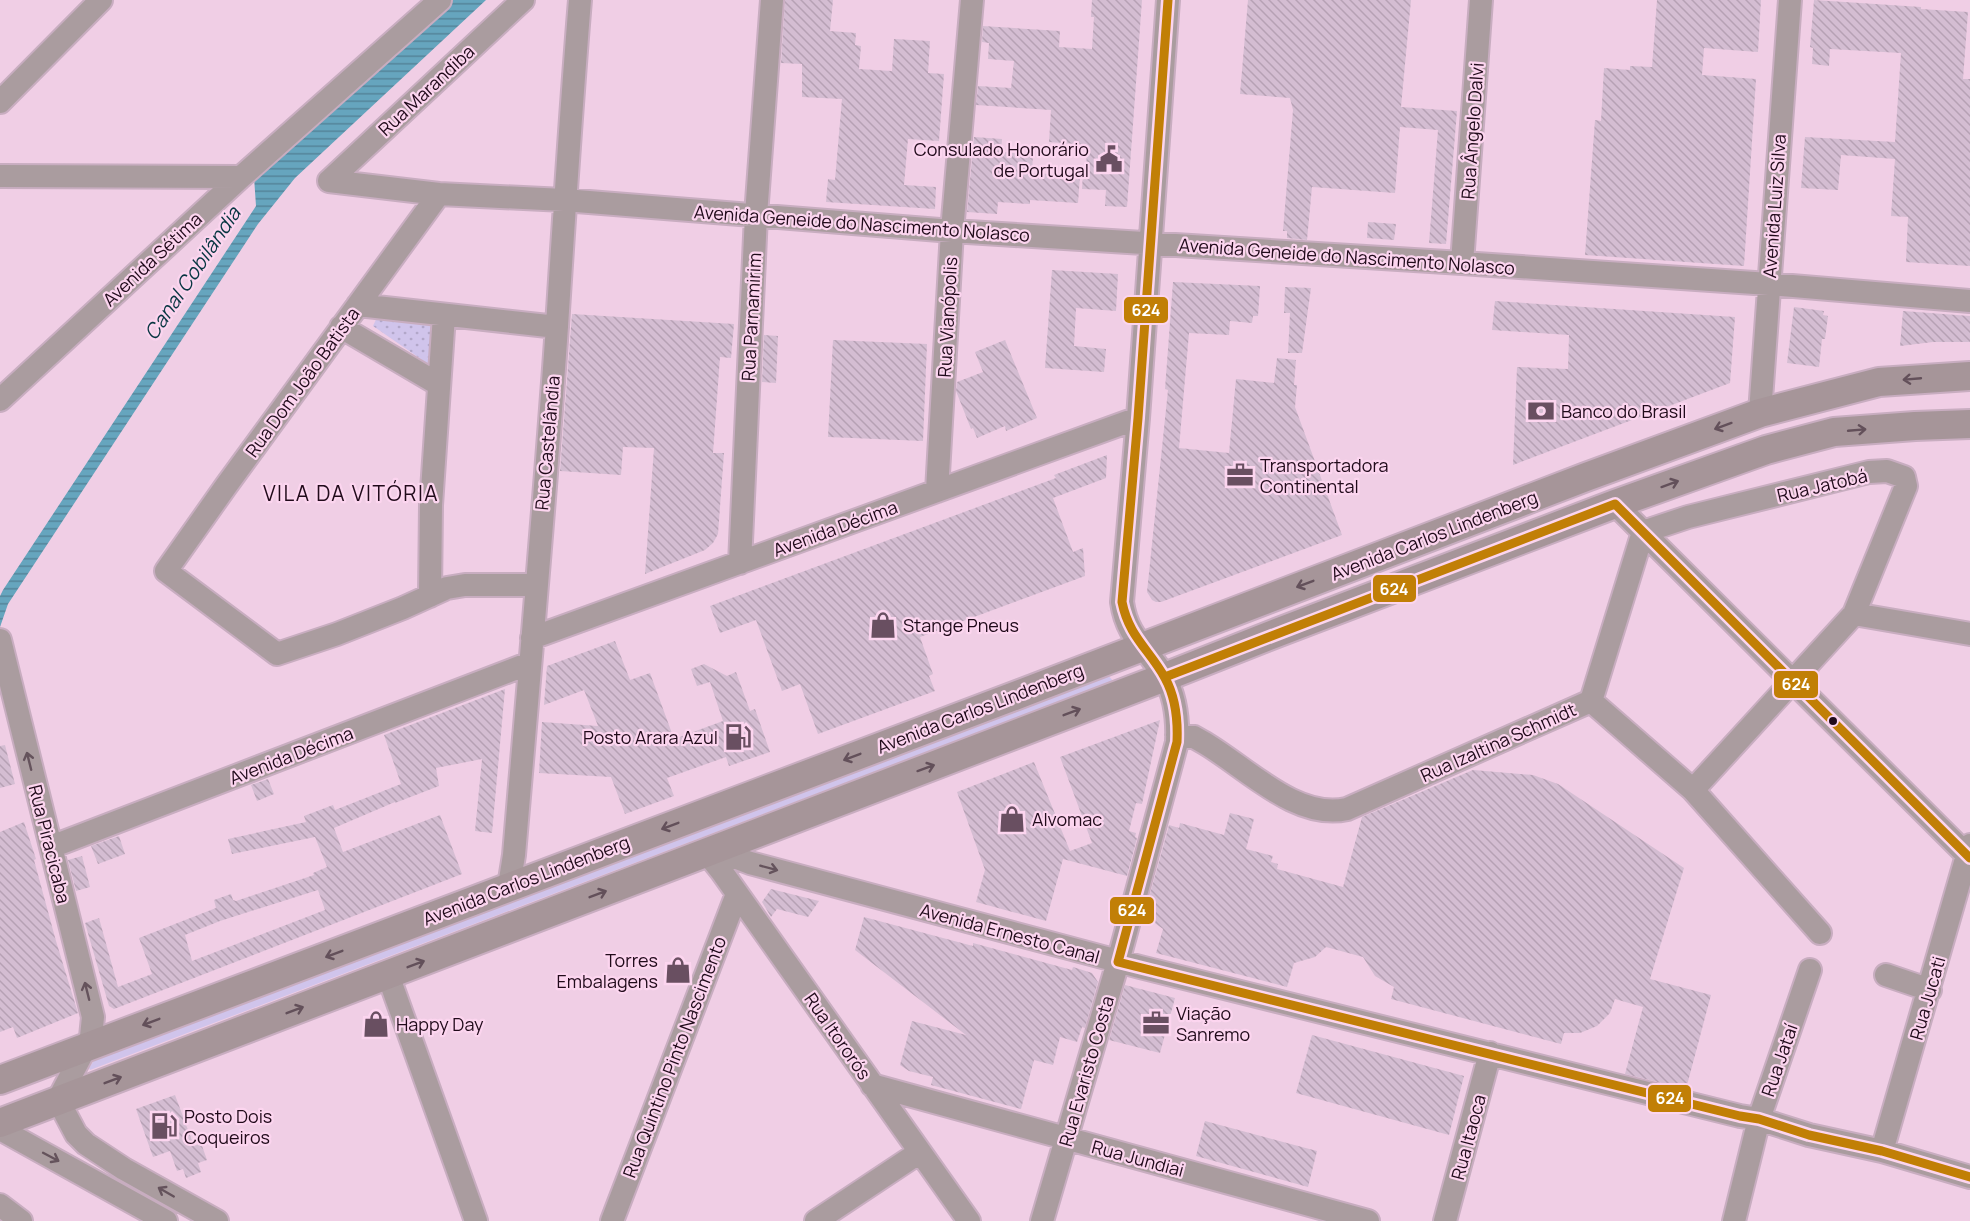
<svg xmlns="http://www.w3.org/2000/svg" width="1970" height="1221" font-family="Manrope,sans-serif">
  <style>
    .park { fill: url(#park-dots) }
    .garden { fill: #d0c4eb }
    .water { fill: url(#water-rules) }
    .building { fill: url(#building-back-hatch); fill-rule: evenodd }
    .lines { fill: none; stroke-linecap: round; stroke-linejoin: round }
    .minor-casing { stroke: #c8adc0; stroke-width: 26 }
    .major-casing { stroke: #c8adc0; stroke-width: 32 }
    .minor { stroke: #aa9c9f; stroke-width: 22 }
    .major { stroke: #a69599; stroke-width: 28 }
    .bus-1-casing { stroke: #fcd5ef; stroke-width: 14 }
    .bus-1 { stroke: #c17f06; stroke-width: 9 }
    .oneway { stroke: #63505a }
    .oneway2 { stroke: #65535c }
    .bus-dot { fill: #200a1a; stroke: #fcd5ef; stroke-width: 2 }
    .labels { text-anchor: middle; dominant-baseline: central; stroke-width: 4.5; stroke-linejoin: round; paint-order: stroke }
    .street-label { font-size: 18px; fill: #200a1a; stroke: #fcd5ef }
    .poi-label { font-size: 18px; fill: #200a1a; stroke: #fcd5ef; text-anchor: start }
    .water-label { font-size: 20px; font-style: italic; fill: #063540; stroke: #fcd5ef }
    .quarter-label { font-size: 21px; letter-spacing: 1.5px; fill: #200a1a; stroke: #fcd5ef }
    .line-badge { stroke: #fcd5ef; stroke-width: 2 }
    .badge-label { font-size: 16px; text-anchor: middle; font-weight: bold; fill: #fff }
  </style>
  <defs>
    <pattern id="park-dots" width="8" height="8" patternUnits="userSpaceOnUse" patternTransform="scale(1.5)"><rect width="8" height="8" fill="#d0c4eb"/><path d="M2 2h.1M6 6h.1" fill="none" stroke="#b2a7c9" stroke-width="1.8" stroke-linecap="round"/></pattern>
    <pattern id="water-rules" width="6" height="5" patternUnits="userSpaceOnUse" patternTransform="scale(1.5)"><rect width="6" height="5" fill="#66a5be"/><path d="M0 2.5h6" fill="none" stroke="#54859a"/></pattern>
    <pattern id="building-back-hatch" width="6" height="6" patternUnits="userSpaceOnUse" patternTransform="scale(1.5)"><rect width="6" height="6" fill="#d4bdd2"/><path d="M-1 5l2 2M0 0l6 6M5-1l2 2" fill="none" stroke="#b6a1b4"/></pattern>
  </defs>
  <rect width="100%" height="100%" fill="#f0cee5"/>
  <!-- park -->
  <path class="park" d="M379 313 442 324 431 366 373 326Z"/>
  <!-- garden -->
  <path class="garden" d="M1107 674 1113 681 90 1070 89 1068 95 1059Z"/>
  <!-- water -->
  <path class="water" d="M453 0H486L295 178 258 224 8 604 0 627V596L3 590 256 206 254 177Z"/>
  <!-- building -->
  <path class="building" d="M785 0H833L830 31 856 33 855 45 861 46 859 69 892 71 894 39 930 41 928 73 944 74 939 141 908 139 904 185 936 187 935 209 826 202 828 179 835 180 842 99 802 97V64L781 63Z
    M1092 0H1142L1127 207 1105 206 1106 190 1082 189 1083 173 1086 174 1087 145 1049 142 1051 110 976 105 978 86 1011 88 1014 61 988 59 989 43 982 42 983 26 1060 31 1059 47 1092 49 1094 17H1091Z
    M1248 0H1411L1401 107 1457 111 1446 244 1429 243 1438 130 1400 127 1395 193 1312 187 1307 240 1287 238V231H1283L1293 110 1290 98 1240 94Z
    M1657 0H1761L1758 52 1704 48 1702 75 1756 79 1744 266 1585 255 1595 120 1601 121 1604 68 1630 70V66L1652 67Z
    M1814 0 1921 7V9L1968 12 1963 79H1970V266L1906 262 1908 217 1891 216 1895 159 1841 155 1838 190 1801 188 1805 137 1895 142 1901 53 1830 49 1829 66 1812 64 1813 48 1810 47Z
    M974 137 1002 139 1001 152 1033 154 1032 173 1080 176 1078 203 1030 200V204L998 202 997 214 967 212Z
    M1368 222 1396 224 1394 240 1367 238Z
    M1052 270 1118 274 1116 311 1076 308 1074 346 1106 349 1104 372 1045 368Z
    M1173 282 1260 286 1258 316H1253L1252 323 1230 321 1229 335 1189 333 1179 448 1229 453 1236 379 1274 383 1277 358 1296 360 1294 385H1297L1295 407 1342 535 1161 602H1156L1152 600 1147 592 1168 390 1165 389Z
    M1285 287 1311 288 1302 353H1288L1290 313H1284Z
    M1495 301 1735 317 1730 383 1513 465 1517 367 1568 369 1569 335 1492 330Z
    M1794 307 1824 311 1823 315 1828 316 1825 339H1822L1819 367 1787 363Z
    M1903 311 1970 316V342H1933L1900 346Z
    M572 314 734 324 731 358 720 357 713 453H724L718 534 713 543 705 550 645 574 654 448 623 447 621 475 560 471Z
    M764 335 778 336 776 383 762 382Z
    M833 340 927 344 923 441 828 437Z
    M1005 340 1037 418 1006 431 1005 426 977 438 973 428 971 429 956 391 957 382 983 372 975 352Z
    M1107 455 1106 478 1053 498 1073 552 1083 548 1085 576 920 637 933 674 929 676 935 691 818 734 800 684 782 691 756 620 720 633 710 606 1056 478 1054 475Z
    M615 641 630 680 650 673 674 739 723 721 710 682 697 686 691 669 704 664 727 676 736 672 750 711 755 709 770 752 729 766 726 757 667 778 674 796 625 814 611 777 539 773 542 722 598 726 584 690 544 705 547 666Z
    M505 689 492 833 475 831 482 759 436 768 439 786 395 803V802L334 828 343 852 440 815 462 874 114 1009 109 1006 85 923 99 918 118 987 152 974 139 938 216 908 214 900 231 894 233 900 236 901 314 875 313 873 327 867 315 837 232 854 228 839 306 822 304 816 333 805 335 810 401 784 384 735ZM318 890 325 910 192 961 185 935 220 921Z
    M1160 720 1142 804 1136 803 1129 831 1136 833 1135 837 1137 838 1127 876 1063 859 1046 921 976 902 985 870 957 792 1034 762 1070 851 1092 843 1060 757Z
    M5 745 15 784 0 788V746Z
    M1473 770 1533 775 1558 784 1684 868 1650 979 1711 995 1686 1089 1625 1074 1643 1007 1615 999 1610 1013 1597 1026 1580 1033H1564L1561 1044 1391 999 1394 987 1375 976 1363 957 1326 947 1315 957 1294 963 1287 987 1156 953 1163 929 1152 921 1145 912 1169 825 1179 828 1180 823 1224 835 1230 813 1254 819 1246 849 1273 856 1271 862 1278 864 1277 869 1343 887 1362 817Z
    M268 779 274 794 257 801 251 785Z
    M24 822 36 859 34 860 56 941 78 1013 17 1038 13 1027 0 1032V832Z
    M119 836 125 854 98 864 91 846Z
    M82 856 90 887 76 891 68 860Z
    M771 889 819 901 808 917 777 909 771 917 762 902Z
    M864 917 973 946V943L1072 970 1073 967 1092 973 1098 982 1085 1028 1082 1027 1077 1042 1060 1037 1053 1065 1034 1060 1021 1109 931 1085 933 1077 909 1071 900 1065 912 1021 966 1035 855 950Z
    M1125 985 1175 998 1160 1053 1109 1040Z
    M1312 1035 1464 1076 1449 1135 1296 1093Z
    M175 1095 194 1146 201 1143 207 1160 198 1163 201 1172 186 1178 183 1169 177 1171 170 1151 153 1157 136 1109Z
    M1205 1121 1317 1151 1308 1187 1196 1156Z"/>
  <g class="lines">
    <defs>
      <path id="minor" d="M0 102 101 0
        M0 176 241 177
        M329 181 439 194 564 200 952 231 1462 263 1769 284 1970 301
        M329 181 523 0
        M439 194 226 486 166 571 277 654 337 634 403 608 447 588 465 585H536
        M1462 263 1481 0
        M358 305 557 327
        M341 327 438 384
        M0 400 241 177 440 0
        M1760 413 1790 0
        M937 491 952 231 972 0
        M1615 504 1970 858
        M740 563 756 215 772 0
        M430 596 431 505 444 315
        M1854 614 1970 634
        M532 638 1138 418
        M0 640 93 1017 91 1037 58 1100 76 1134 86 1144 124 1169 217 1221
        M1591 701 1643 532 1688 517 1869 472 1887 471 1904 477 1906 486 1854 614 1693 790
        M1591 701 1693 790 1820 933
        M1177 735 1194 737 1201 741C1243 764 1295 821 1347 809L1591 701
        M51 847 530 663
        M714 849 750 863 1140 967 1740 1116 1759 1119 1809 1135 1882 1151 1970 1177
        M706 852 722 872 969 1221
        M509 886 514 855C529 678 545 502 557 326 564 217 571 109 580 0
        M388 975 476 1221
        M1886 975 1930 990
        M872 1085 1368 1221
        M0 1129 166 1221
        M1882 1151 1970 845
        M0 1205 21 1221
        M612 1221 737 894
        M816 1221 920 1152
        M1042 1221 1118 962 1177 742C1178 720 1176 698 1165 678 1149 649 1127 639 1122 602L1138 418 1168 0
        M1445 1221 1490 1053
        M1734 1221 1759 1119 1810 970"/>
      <path id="major" d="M0 1080 1025 692 1586 477 1760 413 1879 382 1970 376
        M0 1123 1165 677 1279 632 1615 504 1766 450 1834 432 1915 426 1970 424"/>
    </defs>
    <!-- minor casing -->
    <use href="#minor" class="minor-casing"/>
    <!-- major casing -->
    <use href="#major" class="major-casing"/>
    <!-- minor -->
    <use href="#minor" class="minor"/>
    <!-- major -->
    <use href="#major" class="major"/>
    <defs>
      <path id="bus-1" d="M1168 0 1138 418 1122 602C1129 637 1149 649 1165 678 1176 698 1178 720 1177 742L1118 962 1740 1116 1759 1119 1809 1135 1882 1151 1970 1177
        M1165 677 1615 504 1970 858"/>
    </defs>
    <!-- bus-1 casing -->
    <use href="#bus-1" class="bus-1-casing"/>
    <!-- bus-1 -->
    <use href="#bus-1" class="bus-1"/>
  </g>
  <!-- one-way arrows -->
  <defs><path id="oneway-shaft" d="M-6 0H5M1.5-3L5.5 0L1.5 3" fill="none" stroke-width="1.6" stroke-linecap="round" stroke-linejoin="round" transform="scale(1.5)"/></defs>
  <g class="oneway">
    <use href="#oneway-shaft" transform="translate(1912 379) rotate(175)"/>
    <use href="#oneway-shaft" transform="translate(1723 426) rotate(160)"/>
    <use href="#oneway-shaft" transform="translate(1857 430) rotate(-5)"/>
    <use href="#oneway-shaft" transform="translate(1670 484) rotate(-20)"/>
    <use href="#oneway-shaft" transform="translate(1305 584) rotate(159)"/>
    <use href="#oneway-shaft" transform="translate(1072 712) rotate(-21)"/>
    <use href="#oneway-shaft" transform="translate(852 757) rotate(159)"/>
    <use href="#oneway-shaft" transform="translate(926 768) rotate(-20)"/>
    <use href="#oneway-shaft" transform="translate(670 826) rotate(159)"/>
    <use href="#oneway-shaft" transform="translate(598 894) rotate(-21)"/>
    <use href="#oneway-shaft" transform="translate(334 954) rotate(159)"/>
    <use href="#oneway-shaft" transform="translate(416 964) rotate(-21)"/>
    <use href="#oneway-shaft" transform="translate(295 1010) rotate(-21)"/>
    <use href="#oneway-shaft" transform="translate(151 1022) rotate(159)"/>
    <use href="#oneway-shaft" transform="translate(113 1080) rotate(-21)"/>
  </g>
  <g class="oneway2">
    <use href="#oneway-shaft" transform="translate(29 761) rotate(-104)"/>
    <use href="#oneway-shaft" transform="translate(769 868) rotate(15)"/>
    <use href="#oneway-shaft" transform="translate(87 991) rotate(-104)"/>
    <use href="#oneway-shaft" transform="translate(51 1157) rotate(28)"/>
    <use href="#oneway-shaft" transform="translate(166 1192) rotate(-150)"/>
  </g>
  <!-- icons -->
  <defs>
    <symbol id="civic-bare" viewBox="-9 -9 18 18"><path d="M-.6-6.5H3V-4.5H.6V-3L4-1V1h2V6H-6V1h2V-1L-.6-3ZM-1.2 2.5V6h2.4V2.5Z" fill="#694f61" stroke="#fcd5ef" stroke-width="2.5" paint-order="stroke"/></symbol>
    <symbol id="bank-bare" viewBox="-9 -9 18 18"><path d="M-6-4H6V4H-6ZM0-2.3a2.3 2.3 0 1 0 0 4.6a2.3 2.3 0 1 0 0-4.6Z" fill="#694f61" stroke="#fcd5ef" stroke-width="2.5" paint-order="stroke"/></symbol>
    <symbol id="office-bare" viewBox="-9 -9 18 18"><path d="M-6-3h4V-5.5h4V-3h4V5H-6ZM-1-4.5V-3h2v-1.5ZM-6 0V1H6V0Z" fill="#694f61" stroke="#fcd5ef" stroke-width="2.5" paint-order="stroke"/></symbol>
    <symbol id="shop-bare" viewBox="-9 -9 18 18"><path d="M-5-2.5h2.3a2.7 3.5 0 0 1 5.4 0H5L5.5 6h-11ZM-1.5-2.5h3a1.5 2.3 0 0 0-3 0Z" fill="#694f61" stroke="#fcd5ef" stroke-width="2.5" paint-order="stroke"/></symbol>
    <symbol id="fuel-bare" viewBox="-9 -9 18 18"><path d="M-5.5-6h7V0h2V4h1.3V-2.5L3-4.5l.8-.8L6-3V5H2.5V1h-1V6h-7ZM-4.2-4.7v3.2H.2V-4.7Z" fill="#694f61" stroke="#fcd5ef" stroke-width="2.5" paint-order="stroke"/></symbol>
  </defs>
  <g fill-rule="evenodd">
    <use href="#civic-bare" x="1090" y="140" width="38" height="38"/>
    <use href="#bank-bare" x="1522" y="392" width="38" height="38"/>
    <use href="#office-bare" x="1221" y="456" width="38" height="38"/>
    <use href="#shop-bare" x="864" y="606" width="38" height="38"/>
    <use href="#fuel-bare" x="719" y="718" width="38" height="38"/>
    <use href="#shop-bare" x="993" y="800" width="38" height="38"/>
    <use href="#shop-bare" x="659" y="951" width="38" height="38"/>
    <use href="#office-bare" x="1137" y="1004" width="38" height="38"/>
    <use href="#shop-bare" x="357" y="1005" width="38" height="38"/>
    <use href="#fuel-bare" x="145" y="1107" width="38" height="38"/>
  </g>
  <!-- markers -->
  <circle class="bus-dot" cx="1833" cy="721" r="5"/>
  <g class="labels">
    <!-- street labels -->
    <g class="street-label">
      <text transform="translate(426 90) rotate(-43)">Rua Marandiba</text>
      <text transform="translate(1472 131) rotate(-86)">Rua Ângelo Dalvi</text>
      <text transform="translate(1774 206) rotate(-86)">Avenida Luiz Silva</text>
      <text transform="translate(862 223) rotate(4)">Avenida Geneide do Nascimento Nolasco</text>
      <text transform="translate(1347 256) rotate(4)">Avenida Geneide do Nascimento Nolasco</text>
      <text transform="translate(152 259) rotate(-43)">Avenida Sétima</text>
      <text transform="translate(751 317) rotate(-87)">Rua Parnamirim</text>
      <text transform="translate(947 317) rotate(-87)">Rua Vianópolis</text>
      <text transform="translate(302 382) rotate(-54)">Rua Dom João Batista</text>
      <text transform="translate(547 443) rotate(-85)">Rua Castelândia</text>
      <text transform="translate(1822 485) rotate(-13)">Rua Jatobá</text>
      <text transform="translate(835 528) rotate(-20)">Avenida Décima</text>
      <text transform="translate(1434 535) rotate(-21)">Avenida Carlos Lindenberg</text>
      <text transform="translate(980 708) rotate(-21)">Avenida Carlos Lindenberg</text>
      <text transform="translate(1498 742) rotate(-24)">Rua Izaltina Schmidt</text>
      <text transform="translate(291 755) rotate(-21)">Avenida Décima</text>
      <text transform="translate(50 844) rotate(76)">Rua Piracicaba</text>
      <text transform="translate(526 880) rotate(-21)">Avenida Carlos Lindenberg</text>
      <text transform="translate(1010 933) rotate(15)">Avenida Ernesto Canal</text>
      <text transform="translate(1927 998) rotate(-74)">Rua Jucati</text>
      <text transform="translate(838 1036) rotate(55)">Rua Itororós</text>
      <text transform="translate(674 1057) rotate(-69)">Rua Quintino Pinto Nascimento</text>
      <text transform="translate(1779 1060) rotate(-71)">Rua Jataí</text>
      <text transform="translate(1086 1071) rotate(-74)">Rua Evaristo Costa</text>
      <text transform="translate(1468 1137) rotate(-75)">Rua Itaoca</text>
      <text transform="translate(1138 1158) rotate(15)">Rua Jundiai</text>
    </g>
    <!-- poi labels -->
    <g class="poi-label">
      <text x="1089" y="149" text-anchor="end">Consulado Honorário<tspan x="1089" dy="21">de Portugal</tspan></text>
      <text x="1561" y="411">Banco do Brasil</text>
      <text x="1260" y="465">Transportadora<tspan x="1260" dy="21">Continental</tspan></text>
      <text x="903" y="625">Stange Pneus</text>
      <text x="718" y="737" text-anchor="end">Posto Arara Azul</text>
      <text x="1032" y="819">Alvomac</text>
      <text x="658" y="960" text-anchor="end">Torres<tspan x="658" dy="21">Embalagens</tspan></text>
      <text x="1176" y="1013">Viação<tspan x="1176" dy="21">Sanremo</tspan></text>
      <text x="396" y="1024">Happy Day</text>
      <text x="184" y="1116">Posto Dois<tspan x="184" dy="21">Coqueiros</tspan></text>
    </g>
    <!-- water labels -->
    <g class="water-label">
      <text transform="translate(192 273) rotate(-56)">Canal Cobilândia</text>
    </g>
    <!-- quarter labels -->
    <g class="quarter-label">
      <text x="351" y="493">VILA DA VITÓRIA</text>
    </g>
  </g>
  <g class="line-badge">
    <rect x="1123" y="296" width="46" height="28" rx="6" fill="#c17f06"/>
    <rect x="1372" y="574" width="45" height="29" rx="6" fill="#c17f06"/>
    <rect x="1773" y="670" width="46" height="29" rx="6" fill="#c17f06"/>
    <rect x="1109" y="896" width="46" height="29" rx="6" fill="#c17f06"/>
    <rect x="1647" y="1084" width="45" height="29" rx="6" fill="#c17f06"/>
  </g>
  <g class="badge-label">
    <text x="1146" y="316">624</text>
    <text x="1394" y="595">624</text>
    <text x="1796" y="690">624</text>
    <text x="1132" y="916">624</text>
    <text x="1670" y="1104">624</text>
  </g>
</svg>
